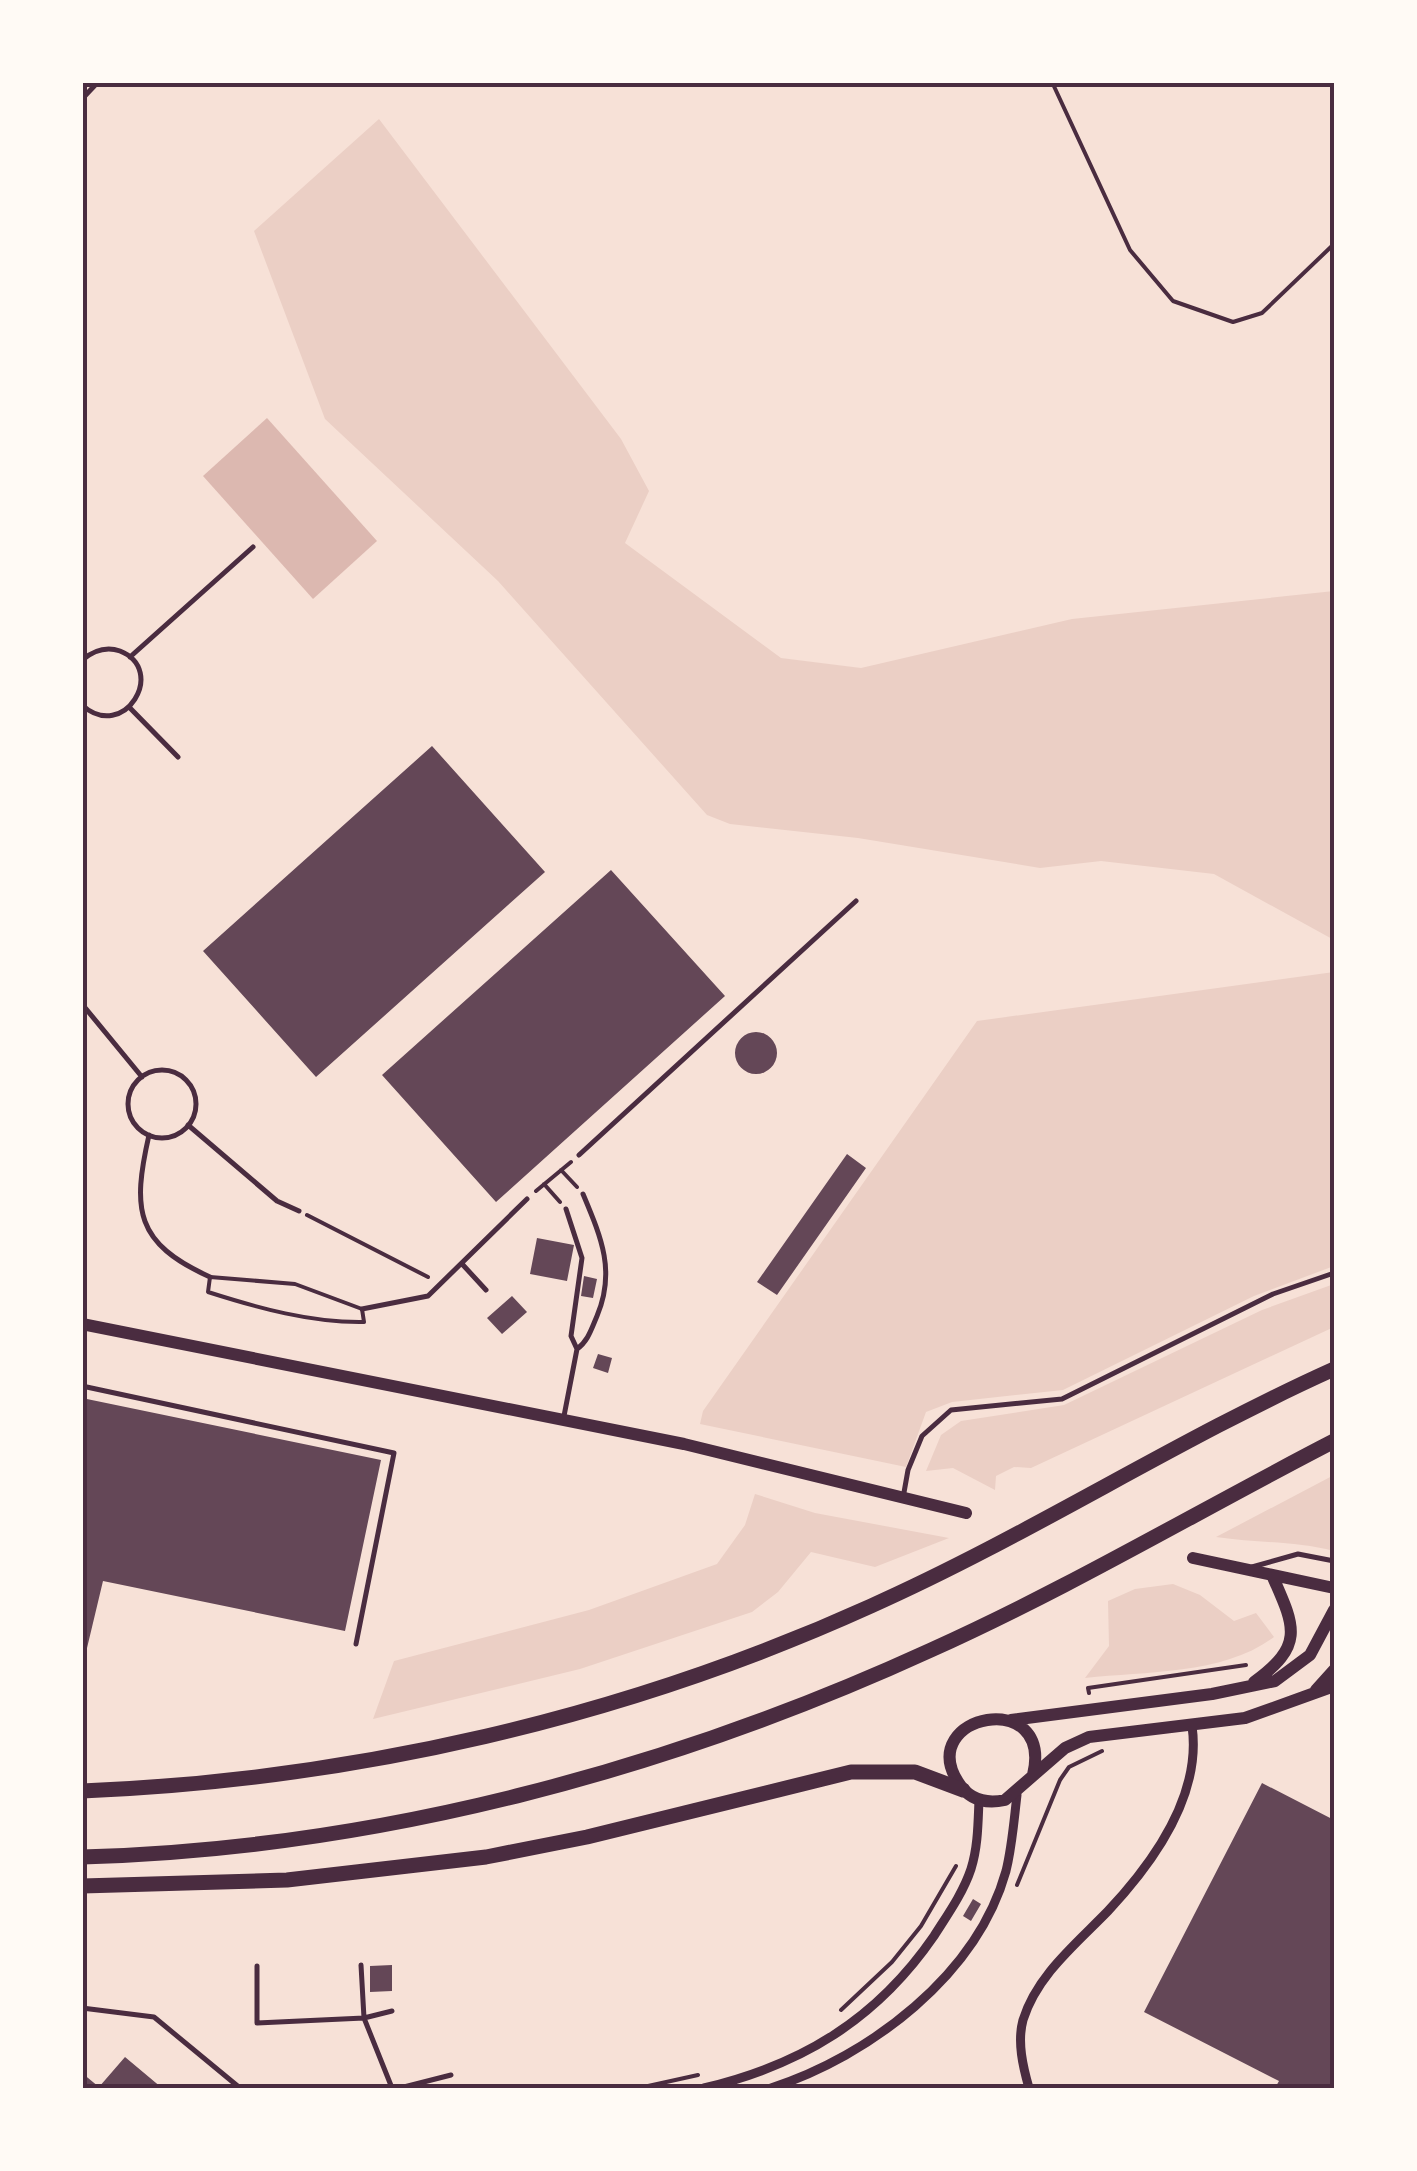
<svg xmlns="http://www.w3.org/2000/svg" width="1417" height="2171" font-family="'Work Sans',sans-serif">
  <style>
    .green { fill: #ebcfc5 }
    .water { fill: #dcb8b0 }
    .building { fill: #644757 }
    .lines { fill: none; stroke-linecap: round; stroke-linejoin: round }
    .path { stroke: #4a2c40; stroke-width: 4 }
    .service { stroke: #4a2c40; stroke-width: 5 }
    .minor { stroke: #4a2c40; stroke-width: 9 }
    .secondary { stroke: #4a2c40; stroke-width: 12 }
    .trunk { stroke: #4a2c40; stroke-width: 15 }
    .neatline { fill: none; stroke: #4a2c40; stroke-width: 4 }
  </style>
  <rect width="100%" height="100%" fill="#f7e1d7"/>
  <!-- green -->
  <path class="green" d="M379 119 621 439 649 491 625 543 781 658 861 668 1072 619 1334 591V940L1214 874 1101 861 1040 868 858 838 730 824 707 815 498 581 325 419 254 231Z
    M1334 972V1266L1254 1296 1063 1390 952 1402 926 1412 906 1467 700 1424 703 1411 977 1021Z
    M1334 1284V1327L1031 1468 1014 1467 996 1476 995 1490 953 1468 926 1471 941 1435 961 1421 1064 1405 1262 1310Z
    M1334 1475V1551C1295 1541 1256 1543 1216 1537Z
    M755 1494 815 1513 949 1538 875 1567 811 1552 778 1592 752 1612 580 1669 373 1719 394 1661 589 1610 717 1564 745 1525Z
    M1173 1584 1200 1595 1234 1621 1256 1613 1274 1637C1223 1675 1147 1671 1085 1678L1109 1646 1108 1601 1135 1589Z"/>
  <!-- water -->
  <path class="water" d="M267 418 377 541 313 599 203 476Z"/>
  <!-- building -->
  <path class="building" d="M432 746 545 872 316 1077 203 951Z
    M611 870 725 996 496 1202 382 1075Z
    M735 1053a21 21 0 1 1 42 0a21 21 0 1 1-42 0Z
    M847 1154 866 1168 777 1295 757 1282Z
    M537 1238 574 1245 567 1281 530 1274Z
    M584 1276 597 1279 593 1298 581 1296Z
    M512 1296 527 1312 502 1334 487 1318Z
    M598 1354 612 1358 608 1373 593 1368Z
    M82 1398 381 1460 345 1631 103 1581 82 1669Z
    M1262 1783 1334 1820V2088H1275L1279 2081 1144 2012Z
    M973 1899 981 1904 971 1921 963 1916Z
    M392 1965V1991L370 1992V1966Z
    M125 2057 162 2088H82V2073L99 2087Z"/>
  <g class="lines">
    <!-- path -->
    <path class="path" d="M1052 82 1130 250 1173 301 1233 322 1262 313 1334 244
      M561 1170 577 1187
      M544 1184 560 1202
      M536 1191 571 1162
      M307 1215 428 1277
      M210 1277 295 1284 362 1309 364 1322C312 1323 258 1308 208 1292Z
      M1089 1693 1088 1688 1246 1665
      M1017 1885 1060 1780 1069 1767 1102 1751
      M841 2010 892 1962 921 1926 956 1866
      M639 2088 698 2075"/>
    <!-- service -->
    <path class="service" d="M82 99 98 82
      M130 657 253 547
      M82 660C93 651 106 646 120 651 168 670 124 743 82 705
      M130 708 178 757
      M82 1004 142 1077
      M128 1104a34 34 0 1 1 68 0a34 34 0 1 1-68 0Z
      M188 1125 277 1201 299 1211
      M149 1135C132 1210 135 1243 210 1277
      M579 1155 856 901
      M463 1265 486 1290
      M362 1309 428 1296 527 1199
      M577 1349C588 1341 591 1330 597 1316 616 1271 601 1237 583 1194
      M82 1386 394 1453 356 1644
      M564 1416 577 1349 571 1336 582 1258 566 1209
      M903 1498 908 1470 922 1436 951 1410 1062 1399 1273 1294 1334 1273
      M1252 1567 1298 1554 1334 1561
      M361 1965 364 2018 392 2088
      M257 1966V2023L364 2018 392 2011
      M82 2008 154 2017 240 2088
      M400 2088 451 2075"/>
    <!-- minor -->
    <path class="minor" d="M704 2088C802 2065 877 2019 934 1936 948 1914 963 1893 971 1869 978 1847 978 1823 979 1800
      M771 2088C870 2056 977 1975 1006 1871 1012 1847 1014 1820 1017 1795
      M1029 2088C1023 2067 1017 2042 1023 2020 1037 1975 1076 1944 1108 1911 1153 1863 1202 1795 1192 1726"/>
    <!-- secondary -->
    <path class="secondary" d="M82 1324 684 1444 966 1513
      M1193 1558 1334 1588
      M1254 1682C1305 1645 1295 1627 1272 1575
      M1316 1690 1334 1670
      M1011 1720 1212 1694 1275 1681 1310 1655 1334 1610
      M1033 1775C1054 1687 915 1714 958 1782 969 1800 986 1804 1005 1800L1065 1748 1089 1737 1245 1718 1334 1686"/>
    <!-- trunk -->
    <path class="trunk" d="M82 1791C353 1780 624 1718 871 1606 1030 1535 1176 1440 1334 1369
      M82 1857C374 1849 667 1771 931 1650 1069 1588 1200 1510 1334 1441
      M82 1886 287 1880 486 1857 587 1837 851 1772H915L963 1790"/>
  </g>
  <!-- border -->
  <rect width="1417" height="2171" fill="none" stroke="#fffaf5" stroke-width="170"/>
  <rect x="85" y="85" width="1247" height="2001" class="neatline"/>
</svg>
